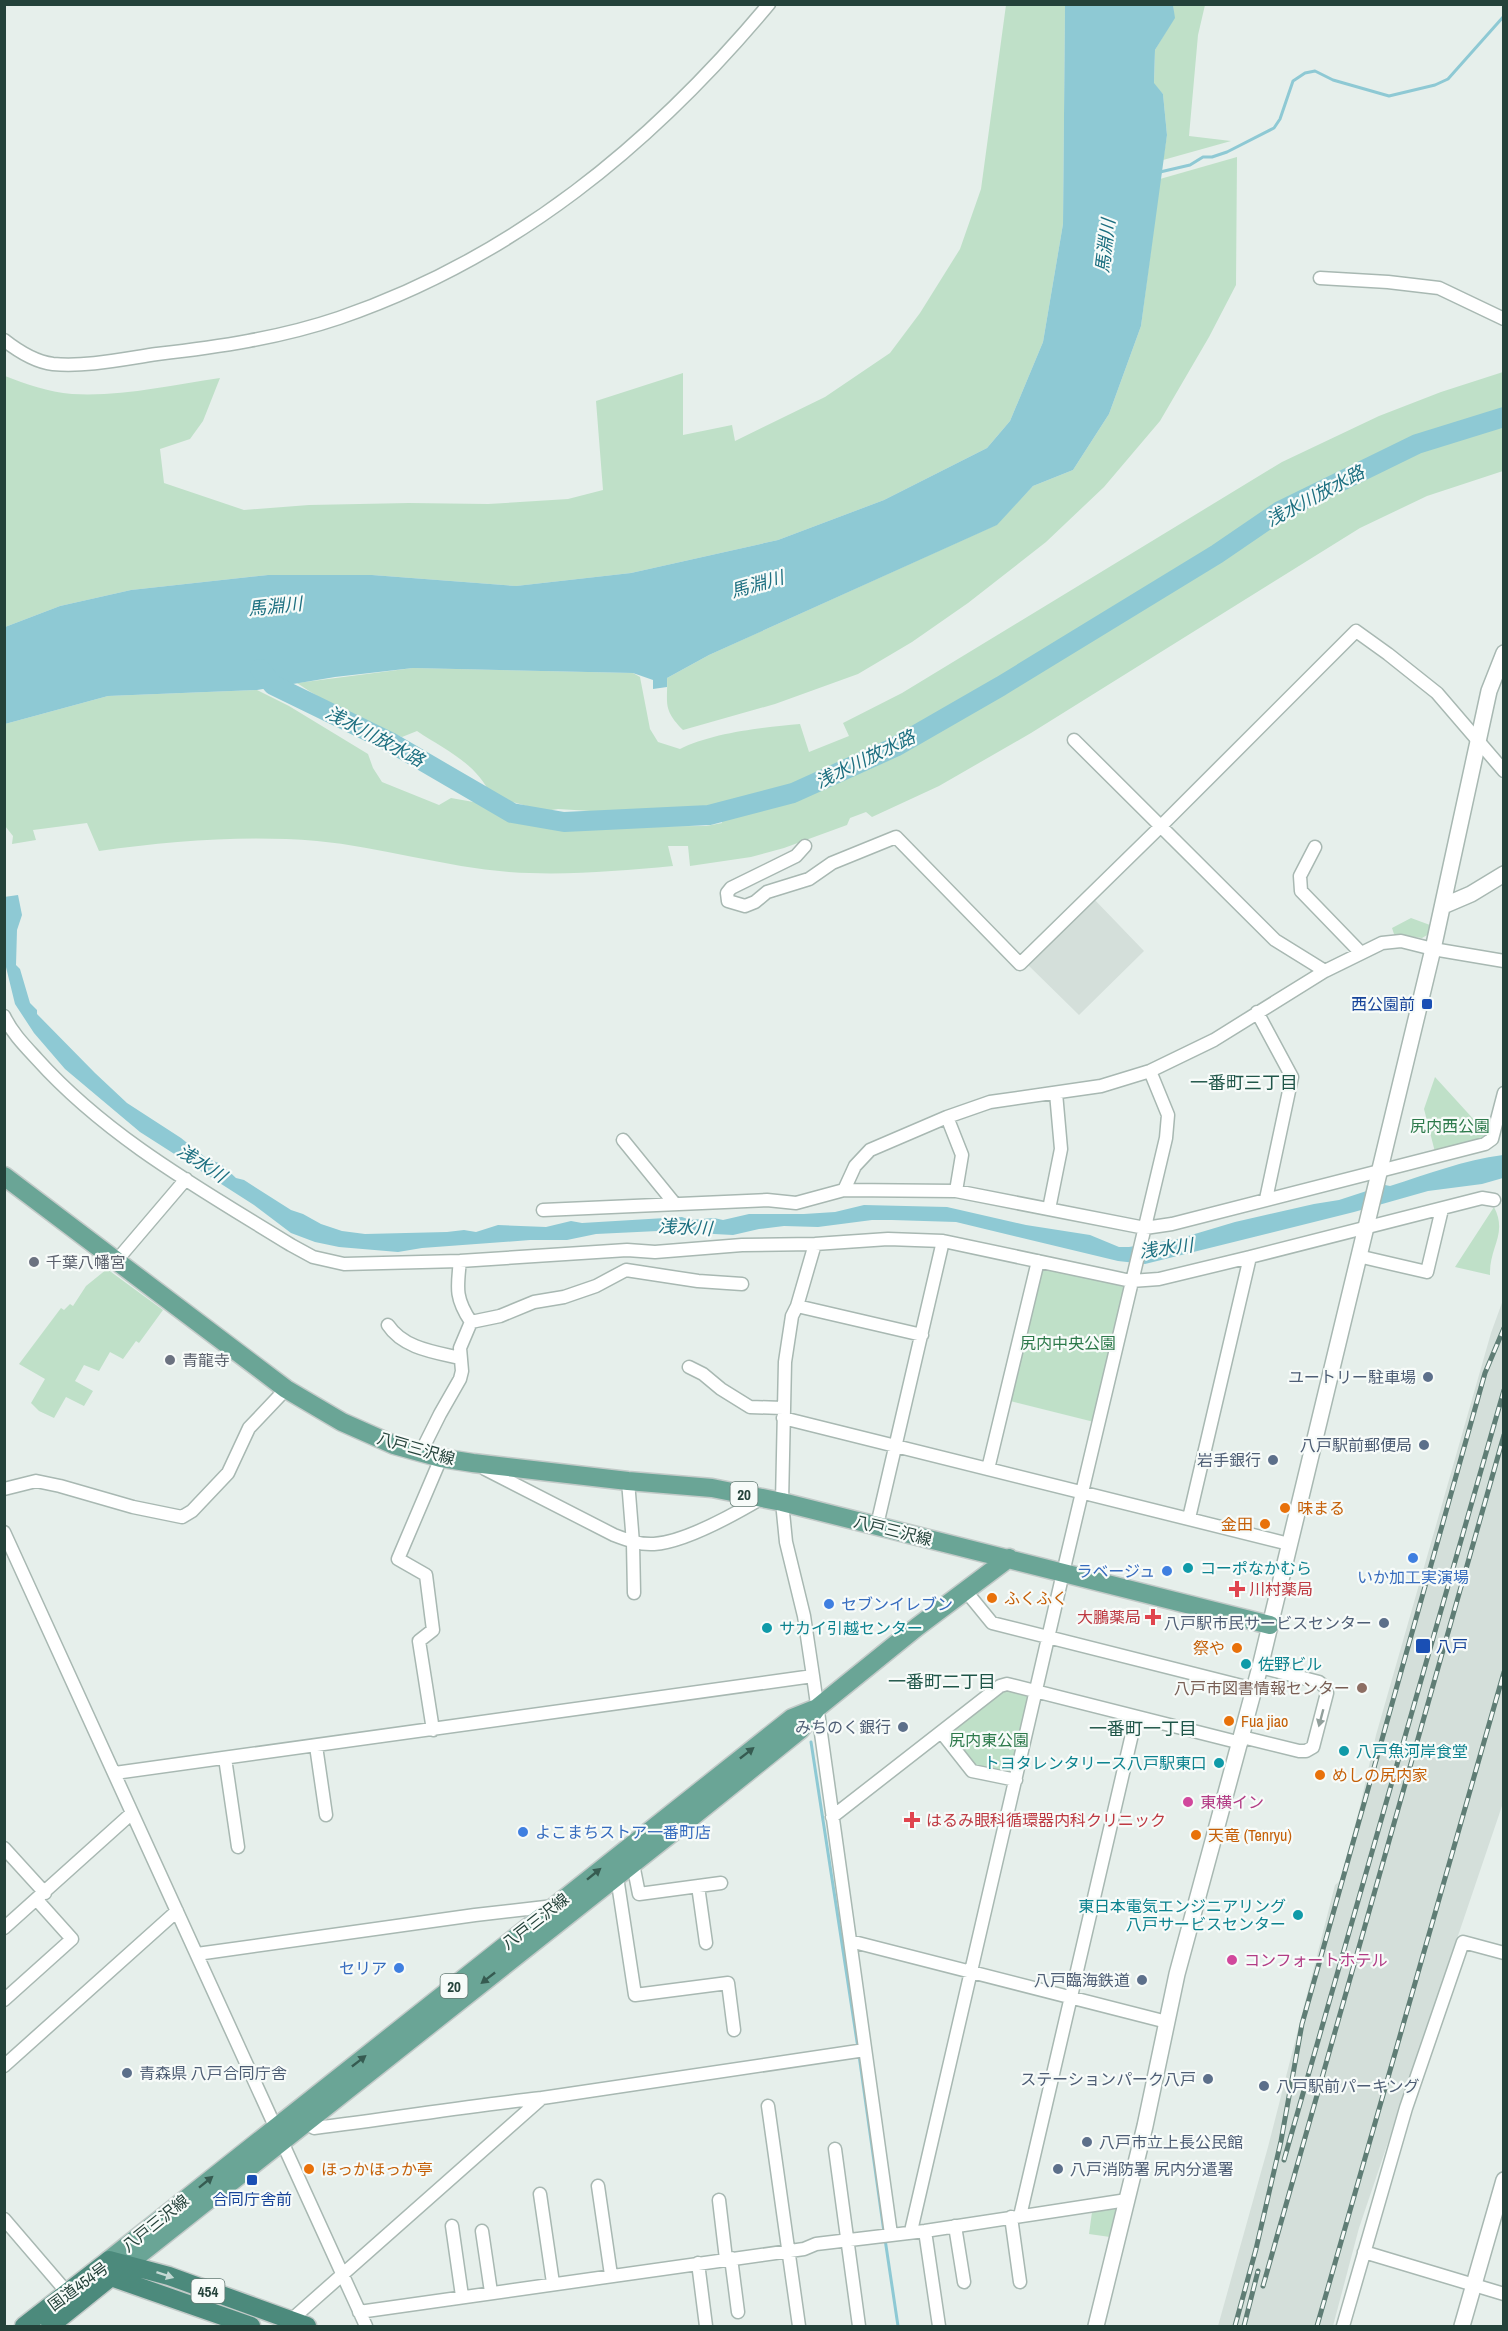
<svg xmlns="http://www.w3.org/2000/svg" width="1508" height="2331" font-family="'Archivo Narrow','Noto Sans JP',sans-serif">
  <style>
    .built { fill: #d4dfda }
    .green { fill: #bfe0c8 }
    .water { fill: #8ec9d4 }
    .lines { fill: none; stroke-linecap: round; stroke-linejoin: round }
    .stream { stroke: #8ec9d4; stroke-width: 3 }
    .river { stroke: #8ec9d4; stroke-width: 20 }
    .minor-casing { stroke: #a8b8b2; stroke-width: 15 }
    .tertiary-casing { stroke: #a8b8b2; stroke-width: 18 }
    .primary-casing { stroke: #c2cac8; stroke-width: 21 }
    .trunk-casing { stroke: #c2cac8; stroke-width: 21 }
    .minor { stroke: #fff; stroke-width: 12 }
    .tertiary { stroke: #fff; stroke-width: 15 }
    .primary { stroke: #6aa596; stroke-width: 18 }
    .trunk { stroke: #4c8a7c; stroke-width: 18 }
    .rail-casing { stroke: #5f7d75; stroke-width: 5 }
    .rail { stroke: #f7fbf9; stroke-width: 3; stroke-dasharray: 9; stroke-linecap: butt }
    .oneway { fill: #92a09c }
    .oneway2 { fill: #365b51 }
    .oneway3 { fill: #c4d9d4 }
    .transit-dot { fill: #1a4fb4; stroke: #f7fbf9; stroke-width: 2 }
    .worship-dot { fill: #6b7280; stroke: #f7fbf9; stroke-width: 2 }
    .service-dot { fill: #5c6f8a; stroke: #f7fbf9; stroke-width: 2 }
    .food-dot { fill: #e8710a; stroke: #f7fbf9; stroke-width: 2 }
    .shop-dot { fill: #3f7fe0; stroke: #f7fbf9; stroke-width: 2 }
    .culture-dot { fill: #0f9aa8; stroke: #f7fbf9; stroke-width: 2 }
    .health-dot { fill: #e0444e; stroke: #f7fbf9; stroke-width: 2 }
    .education-dot { fill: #8d6e63; stroke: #f7fbf9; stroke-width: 2 }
    .hotel-dot { fill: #d1479c; stroke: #f7fbf9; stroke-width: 2 }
    .labels { text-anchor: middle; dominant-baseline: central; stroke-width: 4.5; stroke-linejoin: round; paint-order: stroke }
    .shield { fill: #f7fbf9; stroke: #637a73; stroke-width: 1.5 }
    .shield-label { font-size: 15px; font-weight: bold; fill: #24423a }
    .transit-label { font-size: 16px; fill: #164399; stroke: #f7fbf9; text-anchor: end }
    .park-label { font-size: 16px; fill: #2d7a4b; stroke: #f7fbf9 }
    .worship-label { font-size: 16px; fill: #5b616d; stroke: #f7fbf9; text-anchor: start }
    .service-label { font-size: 16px; fill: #4e5e75; stroke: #f7fbf9; text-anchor: end }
    .street-label { font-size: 16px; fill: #24423a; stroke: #f7fbf9 }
    .food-label { font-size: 16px; fill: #c56008; stroke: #f7fbf9; text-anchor: start }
    .culture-label { font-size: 16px; fill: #0d838f; stroke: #f7fbf9; text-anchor: start }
    .shop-label { font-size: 16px; fill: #366cbe; stroke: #f7fbf9; text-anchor: end }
    .health-label { font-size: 16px; fill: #be3a42; stroke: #f7fbf9; text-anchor: start }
    .education-label { font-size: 16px; fill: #785e54; stroke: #f7fbf9; text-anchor: end }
    .hotel-label { font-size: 16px; fill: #b23c85; stroke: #f7fbf9; text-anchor: start }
    .water-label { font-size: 18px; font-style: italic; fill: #1c6f80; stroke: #f7fbf9 }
    .neighbourhood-label { font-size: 18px; fill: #1f5548; stroke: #f7fbf9 }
  </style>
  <rect width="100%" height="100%" fill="#e6efeb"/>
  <!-- built -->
  <path class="built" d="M1092 897 1144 951 1079 1015 1026 963Z
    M1503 1300V1803L1359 2228 1333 2326H1218L1268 2147 1335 1885 1340 1881 1360 1806 1376 1735 1491 1333Z"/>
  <!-- green -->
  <path class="green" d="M1006 5H1065L1063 224 1043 342 1010 421 987 448 884 500 778 540 631 573 516 586 372 575H268L131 590 60 606 5 627V376C26 384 48 392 72 394 121 397 171 385 220 378L203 421 190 439 160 449 164 483 244 510 309 505 409 503 488 504 568 499 603 490 596 401 683 373V435L732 425 735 441 825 397 890 353 920 313 960 249 981 189Z
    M1173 5H1205L1198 35 1189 136 1231 141 1163 160 1167 135 1163 94 1154 84 1155 50 1174 18Z
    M1237 157 1236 285 1209 337 1160 421 1104 487 1046 542 968 603 912 642 858 674 775 704 683 730C662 709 668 703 667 678L709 655 996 525 1033 486 1073 470 1109 414 1141 326 1160 179Z
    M1503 372V471L1427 496 1360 528 1031 733 939 786 872 817 866 812 850 818 847 825 784 848 751 857 690 866 688 846H668L673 866C618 871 564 876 509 872 445 867 381 847 317 841 243 835 172 841 99 851L87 823 33 830 36 840 12 844 13 836 5 826V724L108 696 257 690 289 706 368 754 373 768 382 782 439 805 451 798 479 803 518 821 563 827 706 826 722 823 721 807 623 813 558 809 545 811 491 796C477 763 445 750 417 731L402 737C366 722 330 706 297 683L413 668 633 673 640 677 650 729 658 742 680 749C711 733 765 727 800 724L809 752 849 736 843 723 902 693 1282 462 1379 416 1441 392Z
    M1411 918 1430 925 1429 934 1422 938 1394 934 1392 928Z
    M1435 1077 1487 1134 1485 1138 1435 1152 1424 1109Z
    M1494 1207C1508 1234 1489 1247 1490 1275L1455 1267Z
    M1041 1266 1126 1285 1094 1422 1010 1401Z
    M107 1269 163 1310 139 1343 136 1341 123 1359 110 1352 99 1371 84 1365 75 1381 93 1391 84 1406 66 1397 54 1418 39 1411 31 1403 45 1379 19 1364 61 1308 64 1310 70 1304 73 1306 86 1286Z
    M1006 1691 1027 1696 1029 1699 1012 1773 974 1768 949 1737 951 1733 1000 1693Z
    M1116 2209 1110 2237 1089 2234 1092 2212Z"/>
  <!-- water -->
  <path class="water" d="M1065 5H1173L1175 18 1155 50 1154 83 1163 94 1167 135 1141 326 1109 414 1073 470 1033 486 997 525 709 655 667 678V687L653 689V680L633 673 413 668 335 677 257 690 108 696 5 724V627L60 606 131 590 268 575H372L516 586 631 573 778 540 884 500 987 448 1010 421 1043 342 1063 224Z
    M18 895 22 915 17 930 16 965 20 969 30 1003 37 1010V1014L95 1073 127 1103 181 1138 206 1158 221 1164 236 1178 244 1180 291 1210 303 1214 321 1224 342 1231 365 1234 447 1232 464 1230 476 1232 498 1225 546 1227 571 1221 582 1223 682 1217 690 1220 714 1218 723 1220 749 1214H804L835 1212 864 1205 947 1207 1026 1225 1090 1235 1119 1247H1129L1178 1239 1235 1222 1314 1204 1339 1200 1385 1185 1390 1186C1428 1174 1464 1160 1503 1155V1178L1482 1184 1428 1191 1354 1212 1145 1264 1118 1261 956 1222 892 1220H872L818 1227 784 1226 759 1229 733 1235 658 1231 596 1234 567 1240H530L422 1248 398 1252 339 1247 315 1242 291 1233 254 1205 140 1132 65 1069 34 1033 15 1004 5 963 4 897Z"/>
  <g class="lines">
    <!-- stream -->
    <path class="stream" d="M1160 172 1190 165 1203 157H1212L1227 152 1274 128 1280 119 1293 81 1305 73 1315 71 1333 80 1389 96 1435 85 1448 79 1504 16
      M811 1742 858 2048
      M859 2055 884 2232
      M885 2239 898 2326"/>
    <!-- river -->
    <path class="river" d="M260 669 273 685 390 742 512 813 564 822 709 815 793 793 895 747 1001 686 1217 554 1280 511 1417 444 1504 417"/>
    <defs>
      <path id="minor" d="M1320 278 1388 282 1439 288 1504 319
        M4 340C18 351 36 362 53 364 87 367 123 359 157 354 218 347 280 338 339 318 514 258 651 145 769 4
        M1074 740 1275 940 1325 971
        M805 846 796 856 731 888 727 893 728 901 745 906 755 902 767 892 809 879 832 863 896 837 1020 964 1160 827 1356 631 1388 654 1437 693 1504 771
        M1315 847 1300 876 1301 891 1361 953
        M1257 1012 1292 1077 1266 1199
        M4 1016C12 1033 25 1046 37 1059 108 1138 202 1190 291 1245L313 1257 344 1264 460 1261 627 1250 655 1252 742 1245 815 1244 888 1239 943 1241 1131 1281 1159 1279 1250 1257 1189 1518
        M947 1117 962 1155 956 1191
        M623 1140 675 1204
        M844 1190 855 1166 870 1150 947 1117 990 1102 1101 1086 1150 1071 1214 1040 1325 971 1382 943 1401 941 1433 949 1504 961
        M1049 1209 1061 1149 1056 1093
        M543 1210 767 1200 796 1203 844 1190 956 1191 1145 1228 1172 1224 1485 1144 1492 1139 1504 1093
        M815 1244 797 1306 792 1316 785 1362 782 1502 786 1542 804 1616 813 1676 891 2234
        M1358 1256 1427 1272 1442 1209
        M1250 1257 1482 1198 1494 1200
        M117 1260 186 1179
        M797 1306 922 1335
        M471 1322 500 1316 534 1302 564 1297 596 1286 626 1270 698 1281 742 1284
        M388 1325C403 1348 434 1352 460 1358
        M689 1367 703 1374 721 1389 750 1407 783 1408
        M783 1418 1289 1544
        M421 1452 440 1414 460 1379 462 1371 460 1348 471 1322C455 1298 457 1288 460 1261
        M485 1469 614 1535C627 1540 640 1545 654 1544 685 1542 735 1514 762 1498
        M988 1469 1038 1261
        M628 1481 633 1543 634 1593
        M4 1489 36 1481 60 1486 133 1507 182 1517 192 1511 228 1473 249 1428 286 1389
        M877 1525 943 1241
        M4 1532 366 2326
        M965 1590 992 1623 1254 1689
        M433 1730 419 1641 433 1630 426 1575 398 1559 441 1458
        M942 1733 972 1771 1016 1780
        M1242 1737 1299 1751H1306L1313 1747 1327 1693 1325 1687 1319 1682 1260 1667
        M316 1746 326 1815
        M225 1758 238 1847
        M115 1773 813 1676
        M832 1817 1000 1686 1007 1684 1241 1743
        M4 1848 45 1893
        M633 1864 639 1894 721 1883
        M617 1877 635 1995 728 1983 734 2030
        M698 1886 706 1943
        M4 1928 132 1813
        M850 1941 1167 2022
        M197 1954 475 1915 554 1906
        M4 2000 72 1939 37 1900
        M4 2066 177 1911
        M768 2106 799 2326
        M306 2123 314 2128C390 2119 466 2106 542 2098
        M835 2149 859 2326
        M598 2186 611 2275
        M540 2194 553 2283
        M719 2200 726 2259
        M1020 2216 1136 1717
        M1011 2217 1020 2282
        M4 2219 71 2297
        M452 2226 462 2296
        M955 2226 964 2282
        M482 2231 491 2292
        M911 2231 1066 1560 1166 1138 1168 1115 1150 1071
        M925 2231 939 2326
        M1364 2252 1504 2294
        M731 2258 738 2312
        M698 2263 706 2326
        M359 2312 804 2249 816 2244 925 2231 1127 2200
        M291 2320 542 2098 865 2050
        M1343 2326 1406 2108 1463 1942 1504 1953"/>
      <path id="tertiary" d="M1443 906 1471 894 1504 874
        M1096 2326 1145 2126 1177 1974 1260 1667 1433 949 1489 691 1504 653
        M1462 2326 1504 2180"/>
      <path id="primary" d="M4 1176 286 1389 342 1422 394 1445 441 1458 473 1463 628 1481 712 1488 782 1502 1270 1625
        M110 2271 109 2260 792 1718 817 1708
        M116 2273 697 1813 800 1730 817 1708 917 1627 1009 1558"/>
      <path id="trunk" d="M24 2326 109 2260 169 2276 307 2326
        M50 2326 111 2277 251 2326"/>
    </defs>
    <!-- minor casing -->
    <use href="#minor" class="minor-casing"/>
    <!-- tertiary casing -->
    <use href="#tertiary" class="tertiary-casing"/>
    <!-- primary casing -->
    <use href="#primary" class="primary-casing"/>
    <!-- trunk casing -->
    <use href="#trunk" class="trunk-casing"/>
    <!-- minor -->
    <use href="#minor" class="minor"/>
    <!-- tertiary -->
    <use href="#tertiary" class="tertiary"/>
    <!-- primary -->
    <use href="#primary" class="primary"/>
    <!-- trunk -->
    <use href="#trunk" class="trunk"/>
    <defs>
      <path id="rail" d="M1284 2160 1504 1390
        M1263 2286 1504 1435
        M1235 2326 1256 2249 1281 2141 1302 2024 1485 1373 1504 1328
        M1244 2326 1258 2271
        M1317 2326 1504 1672"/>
    </defs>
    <!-- rail casing -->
    <use href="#rail" class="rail-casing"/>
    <!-- rail -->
    <use href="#rail" class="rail"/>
  </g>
  <!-- one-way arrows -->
  <defs><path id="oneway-solid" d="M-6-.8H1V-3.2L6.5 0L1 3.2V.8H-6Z" transform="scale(1.5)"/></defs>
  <use class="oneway" href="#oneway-solid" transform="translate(1321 1718) rotate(105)"/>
  <g class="oneway2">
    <use href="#oneway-solid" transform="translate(747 1753) rotate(-38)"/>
    <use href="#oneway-solid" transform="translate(594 1874) rotate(-39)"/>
    <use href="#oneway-solid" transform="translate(488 1978) rotate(142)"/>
    <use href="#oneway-solid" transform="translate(359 2061) rotate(-38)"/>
    <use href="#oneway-solid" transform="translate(206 2182) rotate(-39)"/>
  </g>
  <use class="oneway3" href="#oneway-solid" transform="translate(165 2275) rotate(18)"/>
  <!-- markers -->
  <g class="transit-dot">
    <rect x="1421" y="998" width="12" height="12" rx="3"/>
    <rect x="1415" y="1638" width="16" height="16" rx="3"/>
    <rect x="246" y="2174" width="12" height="12" rx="3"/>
  </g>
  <g class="worship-dot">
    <circle cx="34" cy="1262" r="6"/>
    <circle cx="170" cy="1360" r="6"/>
  </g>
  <g class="service-dot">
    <circle cx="1428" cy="1377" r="6"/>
    <circle cx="1424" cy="1445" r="6"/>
    <circle cx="1273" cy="1460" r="6"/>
    <circle cx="1384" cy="1623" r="6"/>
    <circle cx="903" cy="1727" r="6"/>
    <circle cx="1142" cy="1980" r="6"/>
    <circle cx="127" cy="2073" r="6"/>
    <circle cx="1208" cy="2079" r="6"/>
    <circle cx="1264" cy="2086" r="6"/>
    <circle cx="1087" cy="2142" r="6"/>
    <circle cx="1058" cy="2169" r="6"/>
  </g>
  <g class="food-dot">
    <circle cx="1285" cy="1508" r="6"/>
    <circle cx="1265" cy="1524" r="6"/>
    <circle cx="992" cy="1598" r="6"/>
    <circle cx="1237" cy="1648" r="6"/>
    <circle cx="1229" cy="1721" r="6"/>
    <circle cx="1320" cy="1775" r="6"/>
    <circle cx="1196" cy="1835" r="6"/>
    <circle cx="309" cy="2169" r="6"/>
  </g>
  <g class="shop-dot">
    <circle cx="1413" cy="1558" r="6"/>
    <circle cx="1167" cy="1571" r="6"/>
    <circle cx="829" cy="1604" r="6"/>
    <circle cx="523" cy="1832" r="6"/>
    <circle cx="399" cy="1968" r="6"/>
  </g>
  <g class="culture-dot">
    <circle cx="1188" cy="1568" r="6"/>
    <circle cx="767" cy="1628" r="6"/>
    <circle cx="1246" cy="1664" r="6"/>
    <circle cx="1344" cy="1751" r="6"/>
    <circle cx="1219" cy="1763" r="6"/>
    <circle cx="1298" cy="1915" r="6"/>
  </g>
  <g class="health-dot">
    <path d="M1234 1580h6v6h6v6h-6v6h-6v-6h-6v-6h6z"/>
    <path d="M1150 1608h6v6h6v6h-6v6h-6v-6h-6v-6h6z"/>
    <path d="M909 1811h6v6h6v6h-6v6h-6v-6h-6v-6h6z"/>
  </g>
  <circle class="education-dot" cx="1362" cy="1688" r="6"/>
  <g class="hotel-dot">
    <circle cx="1188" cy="1802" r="6"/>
    <circle cx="1232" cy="1960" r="6"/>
  </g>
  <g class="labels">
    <!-- shield labels -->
    <g class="shield">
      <rect x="730.5" y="1482" width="27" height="24" rx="4.5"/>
      <rect x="440.5" y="1974" width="27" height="24" rx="4.5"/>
      <rect x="191.5" y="2279" width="33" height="24" rx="4.5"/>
    </g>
    <g class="shield-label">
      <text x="744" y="1494">20</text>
      <text x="454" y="1986">20</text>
      <text x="208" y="2291">454</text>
    </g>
    <!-- transit labels -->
    <g class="transit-label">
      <text x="1415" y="1004">西公園前</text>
      <text x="1436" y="1646" text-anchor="start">八戸</text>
      <text x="252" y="2199" text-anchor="middle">合同庁舎前</text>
    </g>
    <!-- park labels -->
    <g class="park-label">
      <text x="1450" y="1126">尻内西公園</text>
      <text x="1068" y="1343">尻内中央公園</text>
      <text x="989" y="1740">尻内東公園</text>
    </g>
    <!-- worship labels -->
    <g class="worship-label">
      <text x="46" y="1262">千葉八幡宮</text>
      <text x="182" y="1360">青龍寺</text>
    </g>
    <!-- service labels -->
    <g class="service-label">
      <text x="1416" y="1377">ユートリー駐車場</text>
      <text x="1412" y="1445">八戸駅前郵便局</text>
      <text x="1261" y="1460">岩手銀行</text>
      <text x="1372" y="1623">八戸駅市民サービスセンター</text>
      <text x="891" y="1727">みちのく銀行</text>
      <text x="1130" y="1980">八戸臨海鉄道</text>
      <text x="139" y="2073" text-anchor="start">青森県 八戸合同庁舎</text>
      <text x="1196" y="2079">ステーションパーク八戸</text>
      <text x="1276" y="2086" text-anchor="start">八戸駅前パーキング</text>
      <text x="1099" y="2142" text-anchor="start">八戸市立上長公民館</text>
      <text x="1070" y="2169" text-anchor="start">八戸消防署 尻内分遣署</text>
    </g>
    <!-- street labels -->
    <g class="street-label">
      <text transform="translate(416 1448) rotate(16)">八戸三沢線</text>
      <text transform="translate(893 1530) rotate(14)">八戸三沢線</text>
      <text transform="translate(535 1921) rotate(-38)">八戸三沢線</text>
      <text transform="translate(155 2223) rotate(-39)">八戸三沢線</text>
      <text transform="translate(78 2286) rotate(-36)">国道454号</text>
    </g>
    <!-- food labels -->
    <g class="food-label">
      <text x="1297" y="1508">味まる</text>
      <text x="1253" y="1524" text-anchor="end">金田</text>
      <text x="1004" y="1598">ふくふく</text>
      <text x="1225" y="1648" text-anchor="end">祭や</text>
      <text x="1241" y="1721">Fua jiao</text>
      <text x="1332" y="1775">めしの尻内家</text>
      <text x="1208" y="1835">天竜 (Tenryu)</text>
      <text x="321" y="2169">ほっかほっか亭</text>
    </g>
    <!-- culture labels -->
    <g class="culture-label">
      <text x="1200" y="1568">コーポなかむら</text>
      <text x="779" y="1628">サカイ引越センター</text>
      <text x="1258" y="1664">佐野ビル</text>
      <text x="1356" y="1751">八戸魚河岸食堂</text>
      <text x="1207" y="1763" text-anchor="end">トヨタレンタリース八戸駅東口</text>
      <text x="1286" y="1906" text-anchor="end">東日本電気エンジニアリング<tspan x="1286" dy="18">八戸サービスセンター</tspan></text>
    </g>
    <!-- shop labels -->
    <g class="shop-label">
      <text x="1155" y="1571">ラベージュ</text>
      <text x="1413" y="1577" text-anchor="middle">いか加工実演場</text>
      <text x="841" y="1604" text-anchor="start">セブンイレブン</text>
      <text x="535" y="1832" text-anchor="start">よこまちストア一番町店</text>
      <text x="387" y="1968">セリア</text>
    </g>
    <!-- health labels -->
    <g class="health-label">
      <text x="1249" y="1589">川村薬局</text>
      <text x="1141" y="1617" text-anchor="end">大鵬薬局</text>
      <text x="926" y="1820">はるみ眼科循環器内科クリニック</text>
    </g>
    <!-- education labels -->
    <g class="education-label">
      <text x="1350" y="1688">八戸市図書情報センター</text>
    </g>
    <!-- hotel labels -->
    <g class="hotel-label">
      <text x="1200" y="1802">東横イン</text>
      <text x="1244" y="1960">コンフォートホテル</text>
    </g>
    <!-- water labels -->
    <g class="water-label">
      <text transform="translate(1105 246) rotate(-83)">馬淵川</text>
      <text transform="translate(1315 496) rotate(-28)">浅水川放水路</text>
      <text transform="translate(757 584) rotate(-16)">馬淵川</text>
      <text transform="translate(275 606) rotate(-6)">馬淵川</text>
      <text transform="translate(375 736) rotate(28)">浅水川放水路</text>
      <text transform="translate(865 759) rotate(-26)">浅水川放水路</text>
      <text transform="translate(202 1163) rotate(33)">浅水川</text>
      <text transform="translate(685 1227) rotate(3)">浅水川</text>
      <text transform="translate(1166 1248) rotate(-7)">浅水川</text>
    </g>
    <!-- neighbourhood labels -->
    <g class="neighbourhood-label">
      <text x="1244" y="1082">一番町三丁目</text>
      <text x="942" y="1681">一番町二丁目</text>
      <text x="1143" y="1728">一番町一丁目</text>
    </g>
  </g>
  <!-- border -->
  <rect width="1508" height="2331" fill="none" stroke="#24423a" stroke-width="12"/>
</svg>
